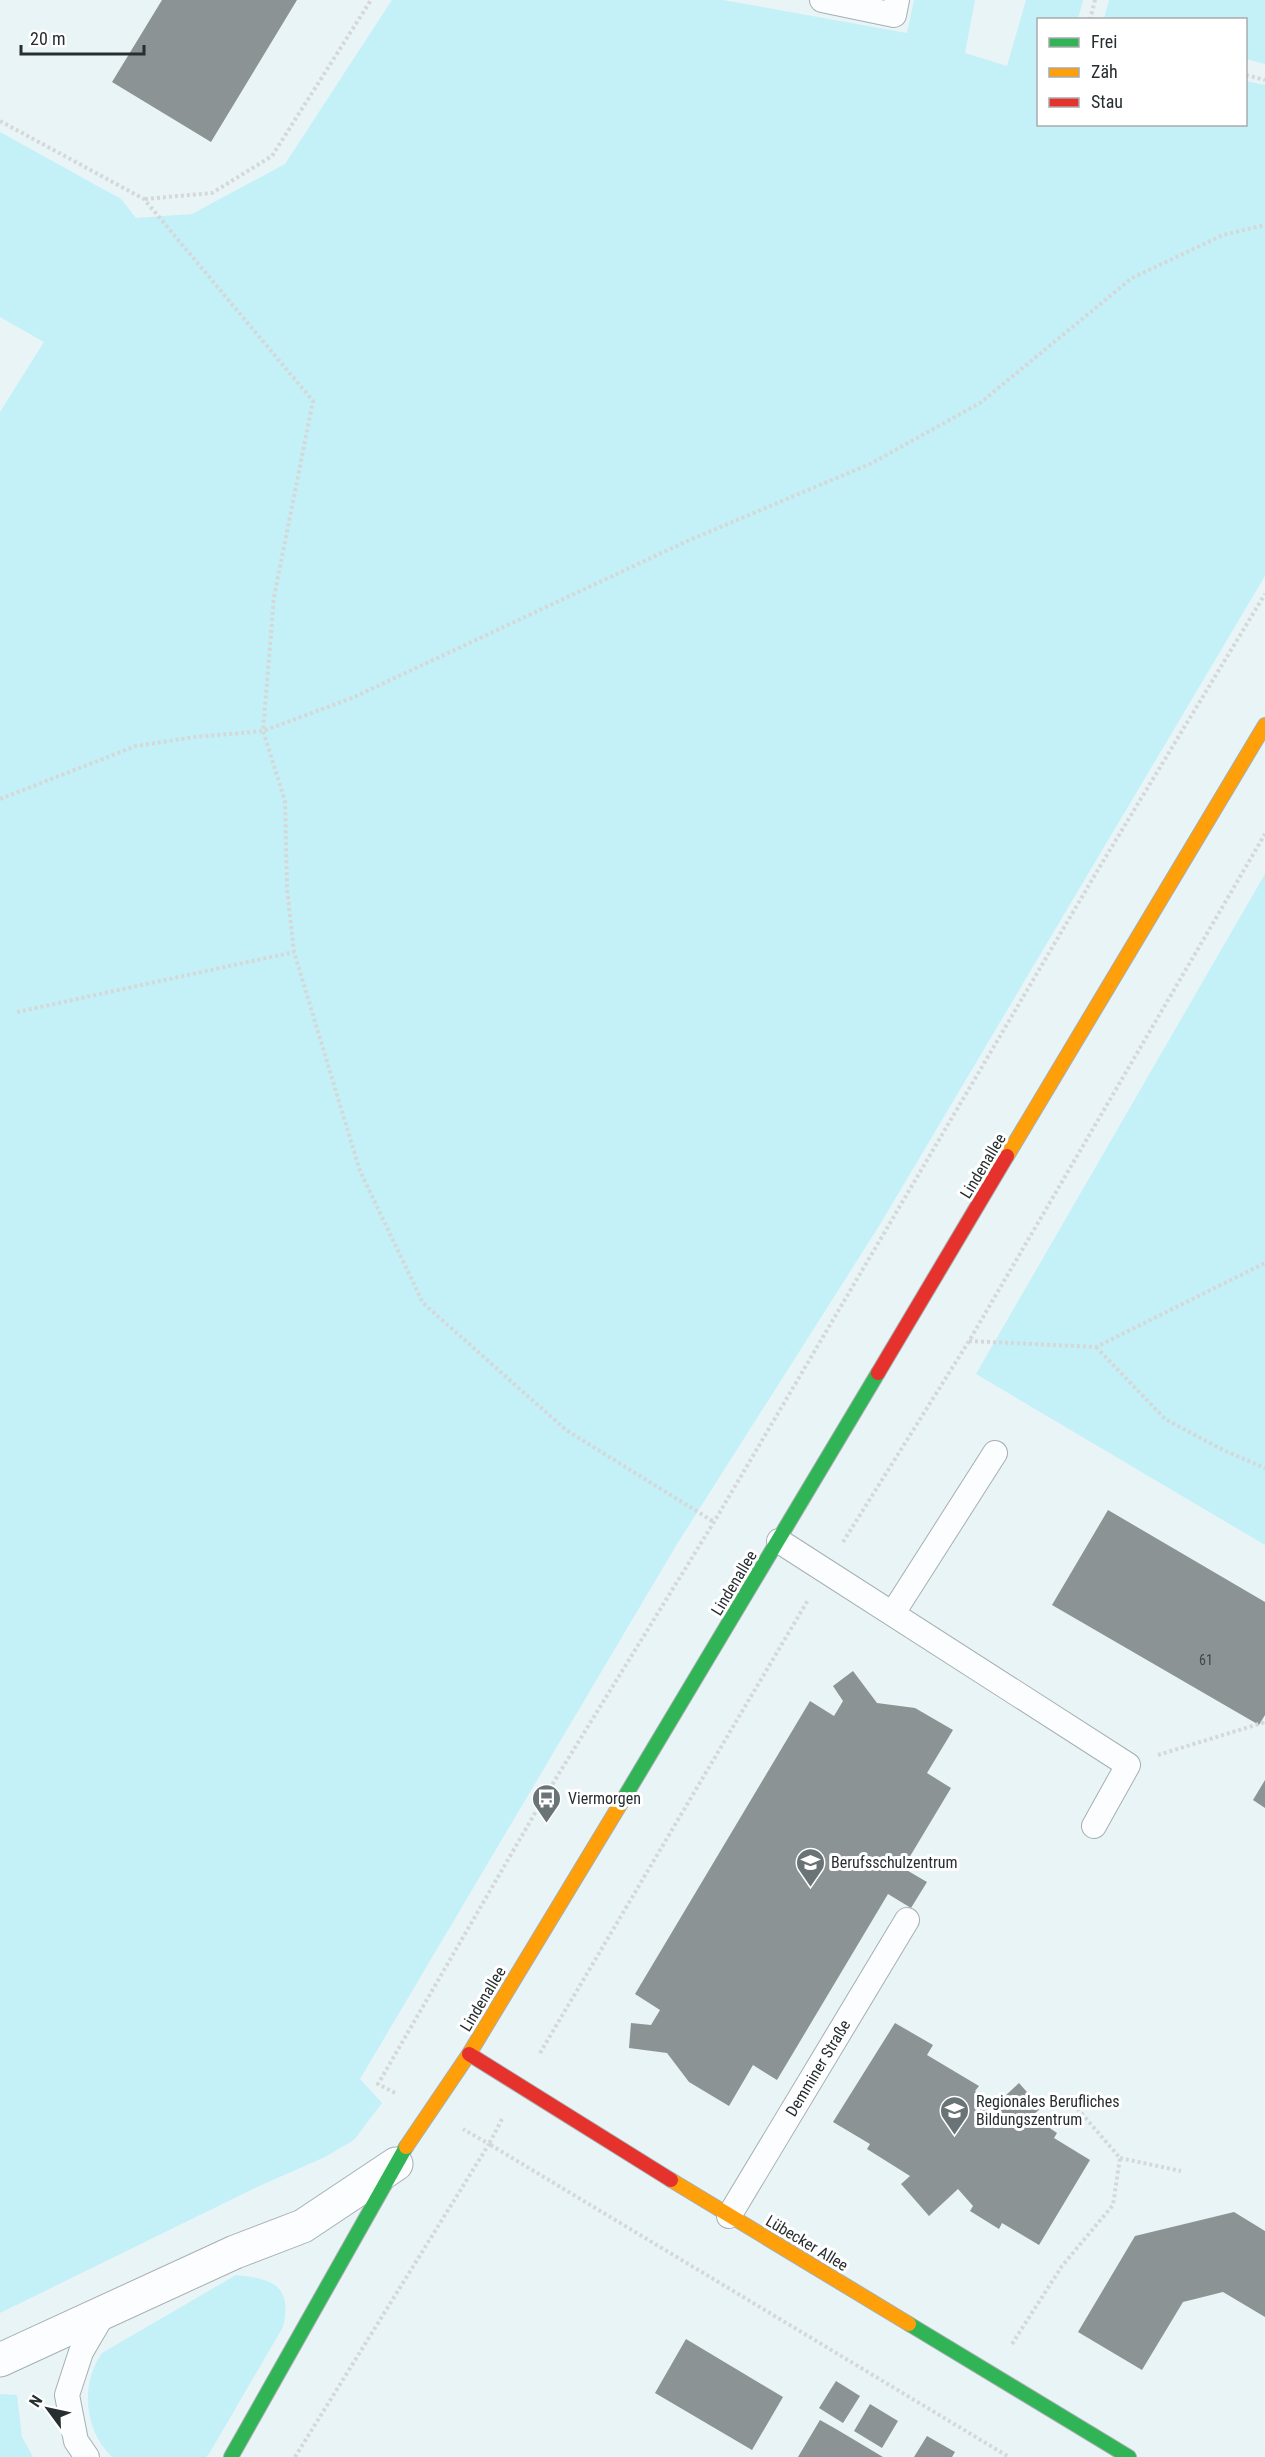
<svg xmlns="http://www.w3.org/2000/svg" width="1265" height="2457" font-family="'Roboto Condensed',sans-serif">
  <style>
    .green { fill: #c4f0f8 }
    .building { fill: #8b9395 }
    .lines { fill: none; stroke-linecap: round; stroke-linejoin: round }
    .lane-casing { stroke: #a6afb1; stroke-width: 26 }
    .street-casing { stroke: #a6afb1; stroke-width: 35 }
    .fast-casing { stroke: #a6afb1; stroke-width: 16 }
    .slow-casing { stroke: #a6afb1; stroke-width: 16 }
    .jam-casing { stroke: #a6afb1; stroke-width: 16 }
    .path { stroke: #d5d8d9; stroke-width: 4; stroke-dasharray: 3 3; stroke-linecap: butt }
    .lane { stroke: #fcfdfe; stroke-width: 24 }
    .street { stroke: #fcfdfe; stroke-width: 33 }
    .fast { stroke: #30b455; stroke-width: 14 }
    .slow { stroke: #ff9f0a; stroke-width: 14 }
    .jam { stroke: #e5322d; stroke-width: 14 }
    .labels { text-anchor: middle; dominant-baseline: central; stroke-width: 6; stroke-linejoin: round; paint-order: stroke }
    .number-label { font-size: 14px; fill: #3f4749 }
    .street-label { font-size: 16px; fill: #262e30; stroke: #fff }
    .poi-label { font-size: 16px; fill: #262e30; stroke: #fff; text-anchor: start }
  </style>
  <rect width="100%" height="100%" fill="#e9f4f6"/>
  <!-- green -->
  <path class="green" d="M392 0H723L907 33 914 0H975L965 53 1007 66 1026 0H1083L1078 19 1038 20V124H1246V81L1265 85V576L879 1226 677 1544 360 2079 382 2103 354 2140 325 2157 257 2187 0 2313V412L44 342 0 317V132L121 199 136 218 192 214 285 164Z
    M1109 0H1265V64L1246 59V20L1104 19Z
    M1265 874V1545L976 1374Z
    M236 2275C271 2279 293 2284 283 2327L209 2454 206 2457H112C84 2430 80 2384 102 2353Z
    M0 2394 17 2395 22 2437 33 2457H0Z"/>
  <!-- building -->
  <path class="building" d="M162 0H297L211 142 112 82Z
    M1108 1510 1265 1602V1715L1259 1725 1052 1605Z
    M853 1671 877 1703 915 1708 953 1730 927 1773 951 1788 903 1868 927 1882 911 1908 888 1894 777 2080 753 2065 729 2106 689 2082 667 2053 629 2048 631 2023 651 2025 660 2010 635 1994 810 1701 834 1716 843 1701 833 1686Z
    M1265 1780V1808L1253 1800Z
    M895 2023 933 2045 927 2055 979 2086 975 2091 992 2108 1019 2083 1041 2108 1032 2116 1057 2133 1054 2138 1090 2160 1039 2245 1002 2223 999 2229 970 2211 973 2206 958 2189 929 2216 901 2184 910 2176 867 2149 870 2144 833 2122Z
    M1234 2212 1265 2231V2317L1223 2292 1183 2302 1142 2370 1078 2332 1135 2236Z
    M686 2339 783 2397 752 2450 655 2393Z
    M836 2381 860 2396 843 2423 819 2408Z
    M870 2404 898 2421 882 2448 854 2431Z
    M820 2420 836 2429 883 2457H798Z
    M927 2436 955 2452 952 2457H914Z"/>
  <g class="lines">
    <defs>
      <path id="lane" d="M822 0 894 15 897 0
        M779 1541 1128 1765 1094 1826
        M893 1613 995 1453
        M729 2216 907 1920
        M87 2457 76 2441 67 2395 81 2352 105 2311"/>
      <path id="street" d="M0 2360 235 2252 303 2226 396 2164"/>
      <path id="fast" d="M621 1803 878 1373
        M909 2324 1129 2457
        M231 2457 406 2147"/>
      <path id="slow" d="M1007 1156 1265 725
        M406 2147 469 2054 621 1803
        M671 2180 909 2324"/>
      <path id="jam" d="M878 1373 1007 1156
        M469 2054 671 2180"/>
    </defs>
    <!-- lane casing -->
    <use href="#lane" class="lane-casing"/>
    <!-- street casing -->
    <use href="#street" class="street-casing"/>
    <!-- fast casing -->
    <use href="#fast" class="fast-casing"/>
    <!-- slow casing -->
    <use href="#slow" class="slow-casing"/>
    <!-- jam casing -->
    <use href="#jam" class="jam-casing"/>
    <!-- path -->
    <path class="path" d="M1090 20 1095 0
      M1246 75 1265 80
      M0 121 144 199 313 401 274 597 263 731 285 801 287 888 294 952 360 1171 423 1303 566 1430 714 1522
      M145 199 212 193 272 156 371 0
      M0 799 136 746 195 737 263 731 352 698 685 542 872 463 980 403 1132 278 1223 235 1265 225
      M17 1012 294 952
      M969 1341 1096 1347 1265 1263
      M1096 1347 1165 1419 1223 1450 1265 1468
      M843 1542 969 1341 1265 834
      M1158 1755 1262 1723 1265 1720
      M540 2053 808 1600
      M395 2093 378 2084 542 1801 714 1522 1099 868 1265 594
      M502 2119 489 2144 1009 2457
      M1120 2158 1181 2171
      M1012 2344 1062 2266 1113 2205 1120 2158 1077 2108
      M295 2457 489 2144 463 2129"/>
    <!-- lane -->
    <use href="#lane" class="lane"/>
    <!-- street -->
    <use href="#street" class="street"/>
    <!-- fast -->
    <use href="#fast" class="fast"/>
    <!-- slow -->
    <use href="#slow" class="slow"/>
    <!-- jam -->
    <use href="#jam" class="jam"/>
  </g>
  <!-- icons -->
  <defs>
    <symbol id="bus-pin" viewBox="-11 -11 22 30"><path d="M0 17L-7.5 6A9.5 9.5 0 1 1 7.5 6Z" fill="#6a7375" stroke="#fff"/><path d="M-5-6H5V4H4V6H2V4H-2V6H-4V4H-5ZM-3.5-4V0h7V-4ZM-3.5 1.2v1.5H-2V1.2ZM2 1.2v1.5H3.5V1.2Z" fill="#fff"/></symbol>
    <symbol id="school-pin" viewBox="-11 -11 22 30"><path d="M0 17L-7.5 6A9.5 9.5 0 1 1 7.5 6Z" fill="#6a7375" stroke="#fff"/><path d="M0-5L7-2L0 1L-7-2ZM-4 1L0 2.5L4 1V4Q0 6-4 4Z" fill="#fff"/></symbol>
  </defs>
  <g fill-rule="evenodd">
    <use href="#bus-pin" x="530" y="1782" width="33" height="45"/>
    <use href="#school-pin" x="794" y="1846" width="33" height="45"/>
    <use href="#school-pin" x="938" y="2094" width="33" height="45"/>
  </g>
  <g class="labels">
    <!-- number labels -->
    <g class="number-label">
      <text x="1206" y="1660">61</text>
    </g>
    <!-- street labels -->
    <g class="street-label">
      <text transform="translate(983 1166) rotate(-59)">Lindenallee</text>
      <text transform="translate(734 1583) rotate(-59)">Lindenallee</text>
      <text transform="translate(483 1999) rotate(-59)">Lindenallee</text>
      <text transform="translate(818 2068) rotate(-59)">Demminer Straße</text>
      <text transform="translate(807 2243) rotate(31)">Lübecker Allee</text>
    </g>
    <!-- poi labels -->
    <g class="poi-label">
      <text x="568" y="1798">Viermorgen</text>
      <text x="831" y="1862">Berufsschulzentrum</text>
      <text x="976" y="2101">Regionales Berufliches<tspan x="976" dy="18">Bildungszentrum</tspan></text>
    </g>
  </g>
  <!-- legend -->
  <rect x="1037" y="18" width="210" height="108" fill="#ffffff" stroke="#a8abac" stroke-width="1.5"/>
  <rect x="1049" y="38" width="30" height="9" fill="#30b455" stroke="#a8abac" stroke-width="1.5"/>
  <text x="1091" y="48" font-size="18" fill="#262e30">Frei</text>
  <rect x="1049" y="68" width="30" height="9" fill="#ff9f0a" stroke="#a8abac" stroke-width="1.5"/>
  <text x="1091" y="78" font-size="18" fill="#262e30">Zäh</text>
  <rect x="1049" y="98" width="30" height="9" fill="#e5322d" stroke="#a8abac" stroke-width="1.5"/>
  <text x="1091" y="108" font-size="18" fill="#262e30">Stau</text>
  <!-- north arrow -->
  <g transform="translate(48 2409) rotate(303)" stroke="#ffffff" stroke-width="4.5" paint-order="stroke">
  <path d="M0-4.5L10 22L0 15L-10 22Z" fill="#262e30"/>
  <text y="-9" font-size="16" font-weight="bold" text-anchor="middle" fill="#262e30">N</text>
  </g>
  <!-- scale -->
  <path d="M21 45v9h123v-9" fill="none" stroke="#262e30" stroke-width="3"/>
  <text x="30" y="45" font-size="18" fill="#262e30" stroke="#ffffff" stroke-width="4.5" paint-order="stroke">20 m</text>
</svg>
